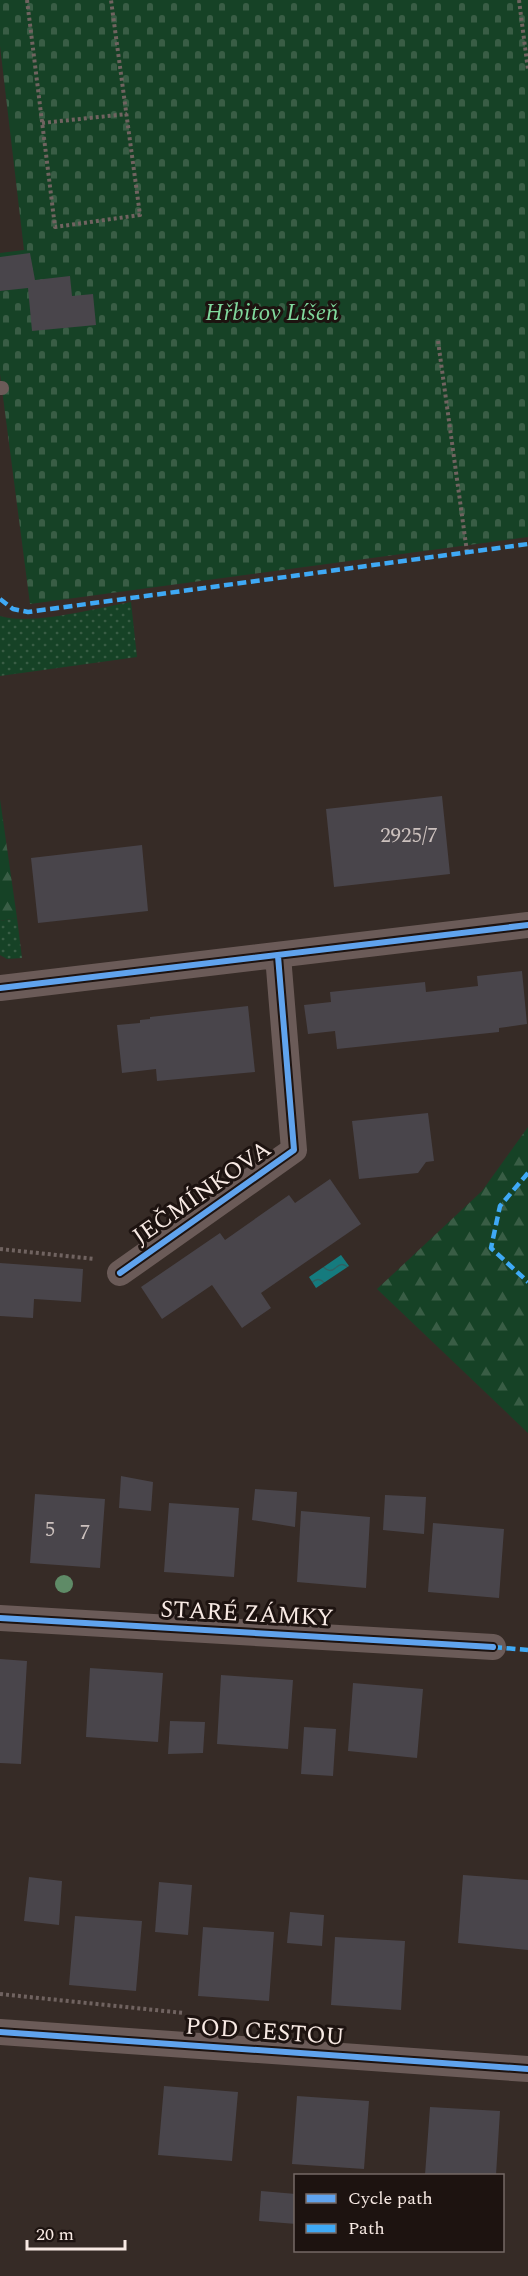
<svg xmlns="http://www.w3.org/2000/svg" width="528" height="2276" font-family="Spectral,serif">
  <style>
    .grass { fill: url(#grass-dots) }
    .forest { fill: url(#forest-firs) }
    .cemetery { fill: url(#cemetery-stones) }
    .water { fill: url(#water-waves) }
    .building { fill: #49454b }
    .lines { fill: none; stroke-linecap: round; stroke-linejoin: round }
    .path { stroke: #706360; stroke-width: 4; stroke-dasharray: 3 3; stroke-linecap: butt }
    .lane { stroke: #6b5b58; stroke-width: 14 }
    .street { stroke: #6b5b58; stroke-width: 26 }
    .quiet { stroke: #3fa9f5; stroke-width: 4.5; stroke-dasharray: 9 4.5; stroke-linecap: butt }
    .cycleway-casing { stroke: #1d1310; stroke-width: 10 }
    .cycleway { stroke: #60a3ed; stroke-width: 6 }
    .tree { fill: #5f8b67 }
    .labels { text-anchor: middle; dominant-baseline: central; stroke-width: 6; stroke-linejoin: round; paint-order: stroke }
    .number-label { font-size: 21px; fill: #ccc1be }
    .park-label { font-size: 24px; font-style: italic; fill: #81d99d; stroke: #1d1310 }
    .street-label { font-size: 24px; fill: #f8eae4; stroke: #1d1310 }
  </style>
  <defs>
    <pattern id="grass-dots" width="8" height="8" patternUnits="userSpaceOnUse" patternTransform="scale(1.5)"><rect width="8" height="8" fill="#164226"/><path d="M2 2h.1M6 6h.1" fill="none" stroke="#395d45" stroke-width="1.8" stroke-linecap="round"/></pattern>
    <pattern id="forest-firs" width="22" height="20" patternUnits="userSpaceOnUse" patternTransform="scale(1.5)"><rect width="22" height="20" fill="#164226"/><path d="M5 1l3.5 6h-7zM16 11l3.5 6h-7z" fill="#395d45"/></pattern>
    <pattern id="cemetery-stones" width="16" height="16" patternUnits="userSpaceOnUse" patternTransform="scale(1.5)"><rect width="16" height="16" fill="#164226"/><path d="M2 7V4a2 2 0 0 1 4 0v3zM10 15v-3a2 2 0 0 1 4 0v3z" fill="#395d45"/></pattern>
    <pattern id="water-waves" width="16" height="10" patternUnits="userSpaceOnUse" patternTransform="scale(1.5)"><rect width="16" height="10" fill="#157b7e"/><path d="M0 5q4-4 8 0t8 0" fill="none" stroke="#2d6364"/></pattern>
  </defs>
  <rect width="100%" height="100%" fill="#362b26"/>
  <!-- grass -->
  <path class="grass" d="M131 602 137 657 0 676V616C31 626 97 608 131 602Z
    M17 918 22 958 7 959 0 955V921Z"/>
  <!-- forest -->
  <path class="forest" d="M0 799 17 918 0 921Z
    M528 1127V1433L377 1289 482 1191Z"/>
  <!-- cemetery -->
  <path class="cemetery" d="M0 0H528V537L30 604 0 374V253L24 250 0 46Z"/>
  <!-- water -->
  <path class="water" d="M341 1255 349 1266 316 1288 309 1277Z"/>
  <!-- building -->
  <path class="building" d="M30 253 35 280 70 276 72 296 93 294 96 325 32 331 28 288 0 291V257Z
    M442 796 450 874 334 887 326 809Z
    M142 845 148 911 38 923 31 858Z
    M522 971 527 1024 499 1028V1032L337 1049 335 1031 308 1034 304 1005 331 1002 330 992 425 982 426 992 478 986 477 976Z
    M248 1006 255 1072 157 1081 156 1069 122 1073 117 1025 140 1023V1020L150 1019V1017Z
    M428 1113 434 1161 426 1162 418 1173 359 1179 352 1121Z
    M330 1179 361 1224 261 1293 271 1308 242 1328 212 1285 162 1319 141 1287 220 1233 225 1240 289 1195 295 1203Z
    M0 1263 83 1269 81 1302 34 1299 33 1318 0 1316Z
    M121 1476 153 1482 151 1511 119 1508Z
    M255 1489 297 1492 295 1527 252 1520Z
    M35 1494 105 1499 100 1568 30 1563Z
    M385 1495 426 1497 424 1534 383 1530Z
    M169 1503 239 1508 234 1577 164 1572Z
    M301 1511 370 1517 366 1588 297 1582Z
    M433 1523 504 1529 499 1598 428 1592Z
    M0 1659 27 1661 21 1764 0 1763Z
    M90 1668 163 1673 158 1742 86 1737Z
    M221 1675 293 1680 288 1749 217 1744Z
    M353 1683 423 1689 417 1758 348 1751Z
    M170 1721 205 1722 203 1753 168 1754Z
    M304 1727 336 1729 333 1776 301 1774Z
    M463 1875 528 1880V1950L458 1943Z
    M29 1877 62 1881 59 1925 24 1921Z
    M159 1882 192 1885 188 1935 155 1932Z
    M290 1912 324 1915 322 1946 287 1943Z
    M75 1916 142 1921 136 1991 69 1985Z
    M203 1927 274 1932 269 2001 198 1996Z
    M335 1937 405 1941 401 2010 331 2005Z
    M164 2086 238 2092 232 2161 158 2155Z
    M297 2096 369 2101 364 2169 292 2164Z
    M430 2107 500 2111 496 2175H425Z
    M261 2191 296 2194V2224L259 2221Z"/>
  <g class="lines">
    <!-- path -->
    <path class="path" d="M27 0 55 227 140 215 111 0
      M519 0 528 70
      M42 123 127 114
      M438 341 467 552
      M0 1249 95 1259
      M0 1994 184 2013"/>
    <!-- lane -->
    <path class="lane" d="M0 388H2"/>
    <!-- street -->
    <path class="street" d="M0 988 528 925
      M120 1273 294 1150 278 956
      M0 1618 493 1647
      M0 2032 528 2069"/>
    <!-- quiet -->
    <path class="quiet" d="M0 599 13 609 28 612 528 544
      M528 1173 500 1206 491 1248 528 1282
      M493 1647 528 1650"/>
    <defs>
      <path id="cycleway" d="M0 988 528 925
        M120 1273 294 1150 278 956
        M0 1618 493 1647
        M0 2032 528 2069"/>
    </defs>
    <!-- cycleway casing -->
    <use href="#cycleway" class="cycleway-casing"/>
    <!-- cycleway -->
    <use href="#cycleway" class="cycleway"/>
  </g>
  <!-- trees -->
  <circle class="tree" cx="64" cy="1584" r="9"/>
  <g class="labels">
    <!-- number labels -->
    <g class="number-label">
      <text x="409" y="836">2925/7</text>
      <text x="50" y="1530">5</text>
      <text x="85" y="1533">7</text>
    </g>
    <!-- park labels -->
    <g class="park-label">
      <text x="272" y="313">Hřbitov Líšeň</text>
    </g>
    <!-- street labels -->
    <g class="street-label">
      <text transform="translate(202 1193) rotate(-35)">JEČMÍNKOVA</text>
      <text transform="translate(247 1614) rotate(3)">STARÉ ZÁMKY</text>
      <text transform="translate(265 2032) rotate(4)">POD CESTOU</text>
    </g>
  </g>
  <!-- legend -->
  <rect x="294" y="2174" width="210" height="78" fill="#1d1310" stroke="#756965" stroke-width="1.5"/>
  <rect x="306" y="2194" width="30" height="9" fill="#60a3ed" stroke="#756965" stroke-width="1.5"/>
  <text x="348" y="2204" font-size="18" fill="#f8eae4">Cycle path</text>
  <rect x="306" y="2224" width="30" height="9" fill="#3fa9f5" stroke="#756965" stroke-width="1.5"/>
  <text x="348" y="2234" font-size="18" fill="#f8eae4">Path</text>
  <!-- scale -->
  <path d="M27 2240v9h98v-9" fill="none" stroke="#f8eae4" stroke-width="3"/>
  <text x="36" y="2240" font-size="18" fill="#f8eae4" stroke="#1d1310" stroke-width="4.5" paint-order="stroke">20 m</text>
</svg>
